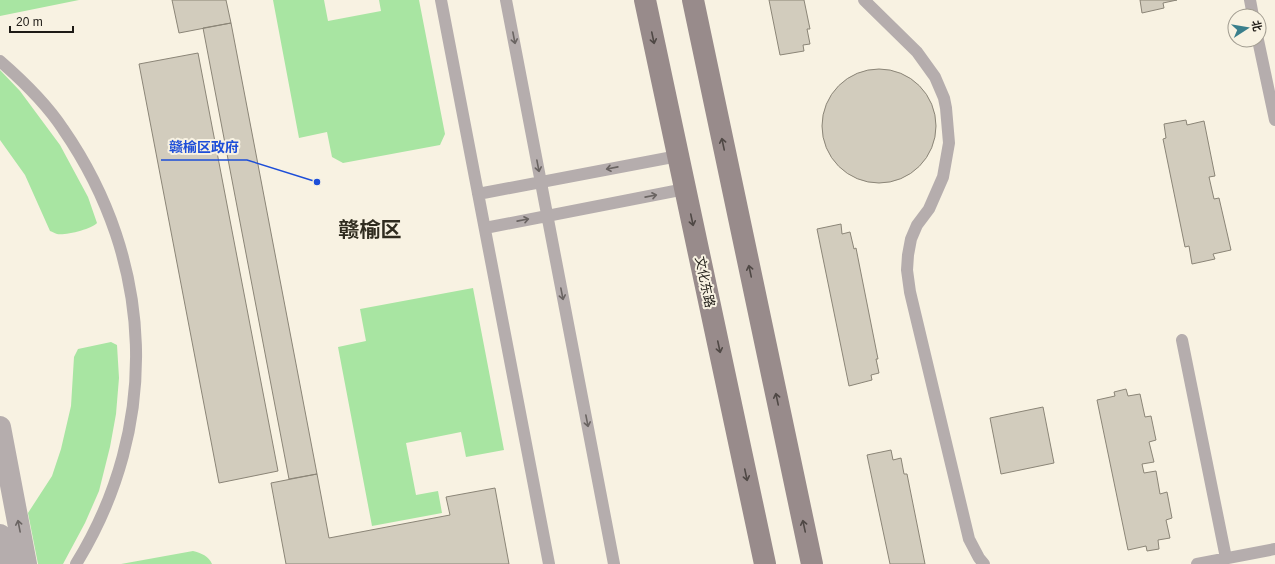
<svg xmlns="http://www.w3.org/2000/svg" width="1275" height="564" font-family="Helvetica,'Noto Sans SC',sans-serif">
  <style>
    .green { fill: #a8e5a2 }
    .building { fill: #d2ccbd; stroke: #8b8577 }
    .lines { fill: none; stroke-linecap: round; stroke-linejoin: round }
    .service { stroke: #b5adad; stroke-width: 12 }
    .minor { stroke: #b5adad; stroke-width: 22 }
    .secondary { stroke: #988b8b; stroke-width: 22 }
    .oneway { stroke: #6a6462 }
    .oneway2 { stroke: #4f4845 }
    .labels { text-anchor: middle; dominant-baseline: central; stroke-width: 4; stroke-linejoin: round; paint-order: stroke }
    .street-label { font-size: 13px; fill: #1e1b16; stroke: #f8f2e2 }
    .town-label { font-size: 21px; font-weight: bold; fill: #302c1f; stroke: #f8f2e2 }
    .leader { fill: none; stroke: #1d4ed8; stroke-width: 1.5 }
    .callout-dot { fill: #1d4ed8; stroke: #f8f2e2; stroke-width: 1.5 }
    .callout-label { font-size: 14px; text-anchor: middle; font-weight: bold; fill: #1d4ed8; stroke: #f8f2e2; stroke-width: 4; stroke-linejoin: round; paint-order: stroke }
  </style>
  <rect width="100%" height="100%" fill="#f8f2e2"/>
  <!-- green -->
  <path class="green" d="M0 0H79L0 16Z
    M273 0H324L328 21 381 11 379 0H419L445 134 440 145 343 163 332 157 327 132 299 138Z
    M0 70 20 91 60 145 88 197 97 223C92 229 64 236 57 234 54 233 53 232 50 231L25 175 0 140Z
    M473 288 504 450 466 457 461 432 406 443 416 495 438 491 442 513 372 526 338 347 366 341 360 309Z
    M111 342 117 345 119 378 116 414 110 447 99 491 85 523 63 564H38L28 513 52 476 61 449 71 406 74 357 78 349Z
    M193 551C201 553 209 556 212 564H121Z"/>
  <!-- building -->
  <path class="building" d="M172 0H226L231 23 179 33Z
    M769 0H804L810 29H807L810 44 803 45 804 51 780 55Z
    M1140 0H1177L1163 3 1164 8 1142 13Z
    M231 23 317 474 289 479 203 28Z
    M198 53 278 471 219 483 139 64Z
    M822 126a57 57 0 1 1 114 0a57 57 0 1 1-114 0Z
    M1186 120 1187 125 1204 121 1215 176 1209 177 1214 199 1219 198 1231 250 1213 254 1215 259 1192 264 1189 246 1185 247 1163 139 1166 138 1164 124Z
    M841 224 842 234 850 232 854 249 856 248 878 359H876L879 373 871 375 872 380 849 386 817 229Z
    M1126 389 1128 396 1140 394 1145 417 1151 416 1156 440 1149 442 1154 462 1142 464 1144 473 1156 471 1160 494 1167 492 1172 518 1166 520 1170 538 1158 540 1159 549 1147 551 1146 546 1128 550 1097 400 1115 396 1114 392Z
    M1043 407 1054 463 1001 474 990 418Z
    M891 450 893 460 901 458 904 474H907L925 564H890L867 455Z
    M317 474 329 538 450 515 446 497 495 488 509 564H286L271 483Z"/>
  <g class="lines">
    <!-- service -->
    <path class="service" d="M441 0 549 564
      M506 0 614 564
      M864 0 917 52 935 77 944 98 946 108 949 143 943 177 929 209 917 225 911 239 908 255 907 270 910 292 969 539 979 558 984 564
      M1250 0 1253 16
      M1258 40 1275 120
      M0 61C23 81 46 103 63 129 155 262 161 426 76 564
      M478 194 678 156
      M485 228 685 189
      M1182 340 1226 558
      M1197 564 1275 549"/>
    <!-- minor -->
    <path class="minor" d="M0 427 26 564
      M0 535 5 564"/>
    <!-- secondary -->
    <path class="secondary" d="M645 0 765 564
      M693 0 812 564"/>
  </g>
  <!-- one-way arrows -->
  <defs><path id="oneway-shaft" d="M-6 0H5M1.5-3L5.5 0L1.5 3" fill="none" stroke-width="1.6" stroke-linecap="round" stroke-linejoin="round"/></defs>
  <g class="oneway">
    <use href="#oneway-shaft" transform="translate(514 38) rotate(79)"/>
    <use href="#oneway-shaft" transform="translate(538 166) rotate(79)"/>
    <use href="#oneway-shaft" transform="translate(612 168) rotate(169)"/>
    <use href="#oneway-shaft" transform="translate(651 196) rotate(-11)"/>
    <use href="#oneway-shaft" transform="translate(523 220) rotate(-11)"/>
    <use href="#oneway-shaft" transform="translate(562 294) rotate(79)"/>
    <use href="#oneway-shaft" transform="translate(587 421) rotate(79)"/>
    <use href="#oneway-shaft" transform="translate(19 526) rotate(-101)"/>
  </g>
  <g class="oneway2">
    <use href="#oneway-shaft" transform="translate(653 38) rotate(78)"/>
    <use href="#oneway-shaft" transform="translate(723 144) rotate(-102)"/>
    <use href="#oneway-shaft" transform="translate(692 220) rotate(78)"/>
    <use href="#oneway-shaft" transform="translate(750 271) rotate(-102)"/>
    <use href="#oneway-shaft" transform="translate(719 347) rotate(78)"/>
    <use href="#oneway-shaft" transform="translate(777 399) rotate(-102)"/>
    <use href="#oneway-shaft" transform="translate(746 475) rotate(78)"/>
    <use href="#oneway-shaft" transform="translate(804 526) rotate(-102)"/>
  </g>
  <g class="labels">
    <!-- street labels -->
    <g class="street-label">
      <text transform="translate(705 282) rotate(78)">文化东路</text>
    </g>
    <!-- town labels -->
    <g class="town-label">
      <text x="370" y="229">赣榆区</text>
    </g>
  </g>
  <!-- callouts -->
  <path class="leader" d="M317 182L247 160H161"/>
  <circle class="callout-dot" cx="317" cy="182" r="4"/>
  <g class="callout-label">
    <text x="204" y="152">赣榆区政府</text>
  </g>
  <!-- north arrow -->
  <g transform="translate(1247 28) rotate(78)"><circle r="19" fill="#f8f2e2" stroke="#a19c90"/>
  <path d="M0-3L7 15L0 10L-7 15Z" fill="#3a7f8c"/>
  <text y="-6" font-size="11" font-weight="bold" text-anchor="middle" fill="#1e1b16">北</text>
  </g>
  <!-- scale -->
  <path d="M10 26v6h63v-6" fill="none" stroke="#1e1b16" stroke-width="2"/>
  <text x="16" y="26" font-size="12" fill="#1e1b16" stroke="#f8f2e2" stroke-width="3" paint-order="stroke">20 m</text>
</svg>
